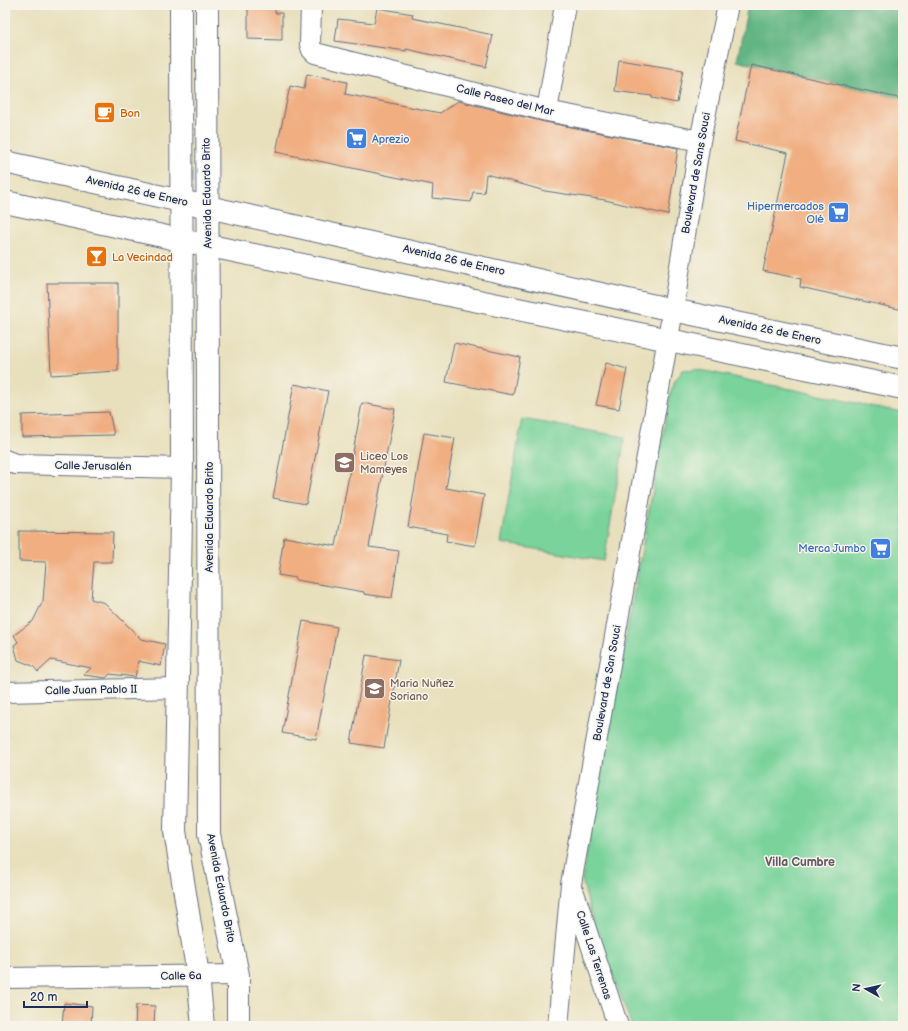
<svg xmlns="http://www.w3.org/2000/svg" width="908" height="1031" font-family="'Balsamiq Sans',sans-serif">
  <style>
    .green { fill: #79d39a; stroke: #4a817c }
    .forest { fill: #62b582; stroke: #3e7270 }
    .building { fill: #f1ae81 }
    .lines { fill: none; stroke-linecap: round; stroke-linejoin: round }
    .street-casing { stroke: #636d7f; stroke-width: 22 }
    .secondary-casing { stroke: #636d7f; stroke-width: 24 }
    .street { stroke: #fff; stroke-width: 20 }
    .secondary { stroke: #fff; stroke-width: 22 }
    .labels { text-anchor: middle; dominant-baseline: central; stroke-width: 3; stroke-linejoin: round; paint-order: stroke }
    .street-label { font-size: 11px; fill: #1b2f5e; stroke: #f7f3e8 }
    .food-label { font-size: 11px; fill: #c56008; stroke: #f7f3e8; text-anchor: start }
    .shop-label { font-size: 11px; fill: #366cbe; stroke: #f7f3e8; text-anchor: end }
    .education-label { font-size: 11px; fill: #785e54; stroke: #f7f3e8; text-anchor: start }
    .neighbourhood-label { font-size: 12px; font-weight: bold; fill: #665b6a; stroke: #f7f3e8 }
  </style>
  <rect width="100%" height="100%" fill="#f7f3e8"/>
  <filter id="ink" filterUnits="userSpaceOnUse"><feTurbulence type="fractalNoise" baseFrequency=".025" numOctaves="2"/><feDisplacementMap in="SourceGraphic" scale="8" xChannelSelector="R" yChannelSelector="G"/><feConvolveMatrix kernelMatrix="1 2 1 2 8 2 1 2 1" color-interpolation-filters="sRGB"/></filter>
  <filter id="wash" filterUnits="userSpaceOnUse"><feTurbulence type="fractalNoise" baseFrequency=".012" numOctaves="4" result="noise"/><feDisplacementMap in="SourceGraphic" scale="16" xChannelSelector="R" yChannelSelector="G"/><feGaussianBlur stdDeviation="0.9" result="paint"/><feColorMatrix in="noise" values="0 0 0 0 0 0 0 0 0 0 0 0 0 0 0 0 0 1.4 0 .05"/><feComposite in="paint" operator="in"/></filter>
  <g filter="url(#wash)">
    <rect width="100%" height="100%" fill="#e8e0bc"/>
    <!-- green -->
    <path class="green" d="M696 369 903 413V1026H632L594 926 582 879 670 395 675 381 683 370Z
      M522 419 625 437 604 561 501 543Z"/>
    <!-- forest -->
    <path class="forest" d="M748 5H903V99L737 61Z"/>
    <g id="blocks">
      <!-- building -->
      <path class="building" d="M248 5H275V13H282V40L248 39Z
        M377 8 413 14 412 18 493 35 486 67 406 49V51L335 41 338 19 374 23Z
        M619 60 683 70 677 103 652 98V96L615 91Z
        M751 65 903 99V310L800 287 801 279 763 271 788 153 735 141Z
        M307 74 347 82 345 94 440 113 458 101 545 122 678 148 668 215 605 200 545 191 486 174 484 193 473 192 471 202 432 198 433 185 276 152 290 86 304 89Z
        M47 283H118V371L51 375Z
        M454 343 520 357 513 395 446 382Z
        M606 363 627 369 619 409 596 405Z
        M294 384 328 391 306 504 273 498Z
        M362 403 395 409 369 547 399 551 392 598 364 594V592L296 580V578L278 575 284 537 336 546Z
        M109 412 114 435 22 437V415Z
        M424 433 455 438 446 488 484 495 475 546 446 541 447 534 408 527Z
        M19 531 113 532 112 562H94L91 599 105 603 141 639 165 644 161 666 138 661 135 677 110 674 106 678 84 675 91 668 51 660 38 672 33 666 18 660 14 645 18 642 14 635 33 621 43 601 46 562 19 561Z
        M303 621 337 627 316 739 282 733Z
        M366 655 399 660 384 748 351 743Z
        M64 1003 92 1006 91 1026H62Z
        M136 1005 155 1006 154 1026H135Z"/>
    </g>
  </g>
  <g filter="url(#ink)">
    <use href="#blocks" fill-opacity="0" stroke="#636d7f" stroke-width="1"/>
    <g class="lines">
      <defs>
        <path id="street" d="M311 5 310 44 312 50 315 53 547 111 700 141
          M547 111 565 5
          M5 460 15 464 182 468
          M5 692 177 688
          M574 893 618 1026
          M5 978 238 975
          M558 1026 571 884 673 310 700 141 728 5"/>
        <path id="secondary" d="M181 5 182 468 175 831 198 975 203 1026
          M207 5 209 834 238 975V1026
          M5 162 673 310 903 358
          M5 202 181 240 903 388"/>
      </defs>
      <!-- street casing -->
      <use href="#street" class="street-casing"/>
      <!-- secondary casing -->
      <use href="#secondary" class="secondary-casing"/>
      <!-- street -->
      <use href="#street" class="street"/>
      <!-- secondary -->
      <use href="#secondary" class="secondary"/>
    </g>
  </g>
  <!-- icons -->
  <defs>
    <symbol id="cafe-square" viewBox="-11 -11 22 22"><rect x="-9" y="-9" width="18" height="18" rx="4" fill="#e8710a" stroke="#f7f3e8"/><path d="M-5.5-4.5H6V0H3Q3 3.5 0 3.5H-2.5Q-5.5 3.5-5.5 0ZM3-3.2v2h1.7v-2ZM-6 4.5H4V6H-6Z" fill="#fff"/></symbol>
    <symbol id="supermarket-square" viewBox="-11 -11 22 22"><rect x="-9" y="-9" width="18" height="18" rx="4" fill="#3f7fe0" stroke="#f7f3e8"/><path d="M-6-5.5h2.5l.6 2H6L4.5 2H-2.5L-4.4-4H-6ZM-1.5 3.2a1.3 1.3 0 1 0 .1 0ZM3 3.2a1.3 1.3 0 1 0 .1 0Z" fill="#fff"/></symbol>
    <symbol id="bar-square" viewBox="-11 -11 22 22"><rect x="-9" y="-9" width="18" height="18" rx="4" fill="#e8710a" stroke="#f7f3e8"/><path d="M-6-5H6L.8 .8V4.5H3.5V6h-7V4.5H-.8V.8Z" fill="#fff"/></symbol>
    <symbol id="school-square" viewBox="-11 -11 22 22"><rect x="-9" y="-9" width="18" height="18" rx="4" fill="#8d6e63" stroke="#f7f3e8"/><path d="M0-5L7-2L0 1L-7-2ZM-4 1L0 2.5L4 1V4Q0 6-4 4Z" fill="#fff"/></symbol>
  </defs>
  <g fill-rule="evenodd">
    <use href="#cafe-square" x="92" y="100" width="25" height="25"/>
    <use href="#supermarket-square" x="344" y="126" width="25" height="25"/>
    <use href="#supermarket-square" x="826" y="200" width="25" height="25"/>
    <use href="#bar-square" x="84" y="244" width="25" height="25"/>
    <use href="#school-square" x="332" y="450" width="25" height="25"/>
    <use href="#supermarket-square" x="868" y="536" width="25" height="25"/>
    <use href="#school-square" x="362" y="676" width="25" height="25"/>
  </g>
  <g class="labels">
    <!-- street labels -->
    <g class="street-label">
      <text transform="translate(505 100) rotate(14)">Calle Paseo del Mar</text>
      <text transform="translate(696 173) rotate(-80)">Boulevard de Sans Souci</text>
      <text transform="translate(137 191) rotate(13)">Avenida 26 de Enero</text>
      <text transform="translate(207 193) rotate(-91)">Avenida Eduardo Brito</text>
      <text transform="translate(454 260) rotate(13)">Avenida 26 de Enero</text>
      <text transform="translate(770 330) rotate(12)">Avenida 26 de Enero</text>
      <text transform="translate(93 466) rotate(1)">Calle Jerusalén</text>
      <text transform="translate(209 517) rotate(-90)">Avenida Eduardo Brito</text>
      <text transform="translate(607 683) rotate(-80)">Boulevard de San Souci</text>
      <text transform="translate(91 690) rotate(-1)">Calle Juan Pablo II</text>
      <text transform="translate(221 888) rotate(79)">Avenida Eduardo Brito</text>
      <text transform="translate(594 955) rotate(72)">Calle Las Terrenas</text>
      <text transform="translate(181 976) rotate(-1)">Calle 6a</text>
    </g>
    <!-- food labels -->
    <g class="food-label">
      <text x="120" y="113">Bon</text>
      <text x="112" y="257">La Vecindad</text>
    </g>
    <!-- shop labels -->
    <g class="shop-label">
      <text x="372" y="139" text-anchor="start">Aprezio</text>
      <text x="824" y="206">Hipermercados<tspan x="824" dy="13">Olé</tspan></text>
      <text x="866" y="548">Merca Jumbo</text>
    </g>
    <!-- education labels -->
    <g class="education-label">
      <text x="360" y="456">Liceo Los<tspan x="360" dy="13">Mameyes</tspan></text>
      <text x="390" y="683">Maria Nuñez<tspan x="390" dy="13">Soriano</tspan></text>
    </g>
    <!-- neighbourhood labels -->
    <g class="neighbourhood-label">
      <text x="800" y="862">Villa Cumbre</text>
    </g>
  </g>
  <!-- margin -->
  <rect width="908" height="1031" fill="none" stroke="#f7f3e8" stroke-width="20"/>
  <!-- north arrow -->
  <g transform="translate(866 989) rotate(278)" stroke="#f7f3e8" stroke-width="3" paint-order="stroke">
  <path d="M0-3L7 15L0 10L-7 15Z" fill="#1b2f5e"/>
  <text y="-6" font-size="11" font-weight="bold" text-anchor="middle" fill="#1b2f5e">N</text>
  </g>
  <!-- scale -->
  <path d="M24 1001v6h63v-6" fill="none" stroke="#1b2f5e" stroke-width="2"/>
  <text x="30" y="1001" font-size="12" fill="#1b2f5e" stroke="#f7f3e8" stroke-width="3" paint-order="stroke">20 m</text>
</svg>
